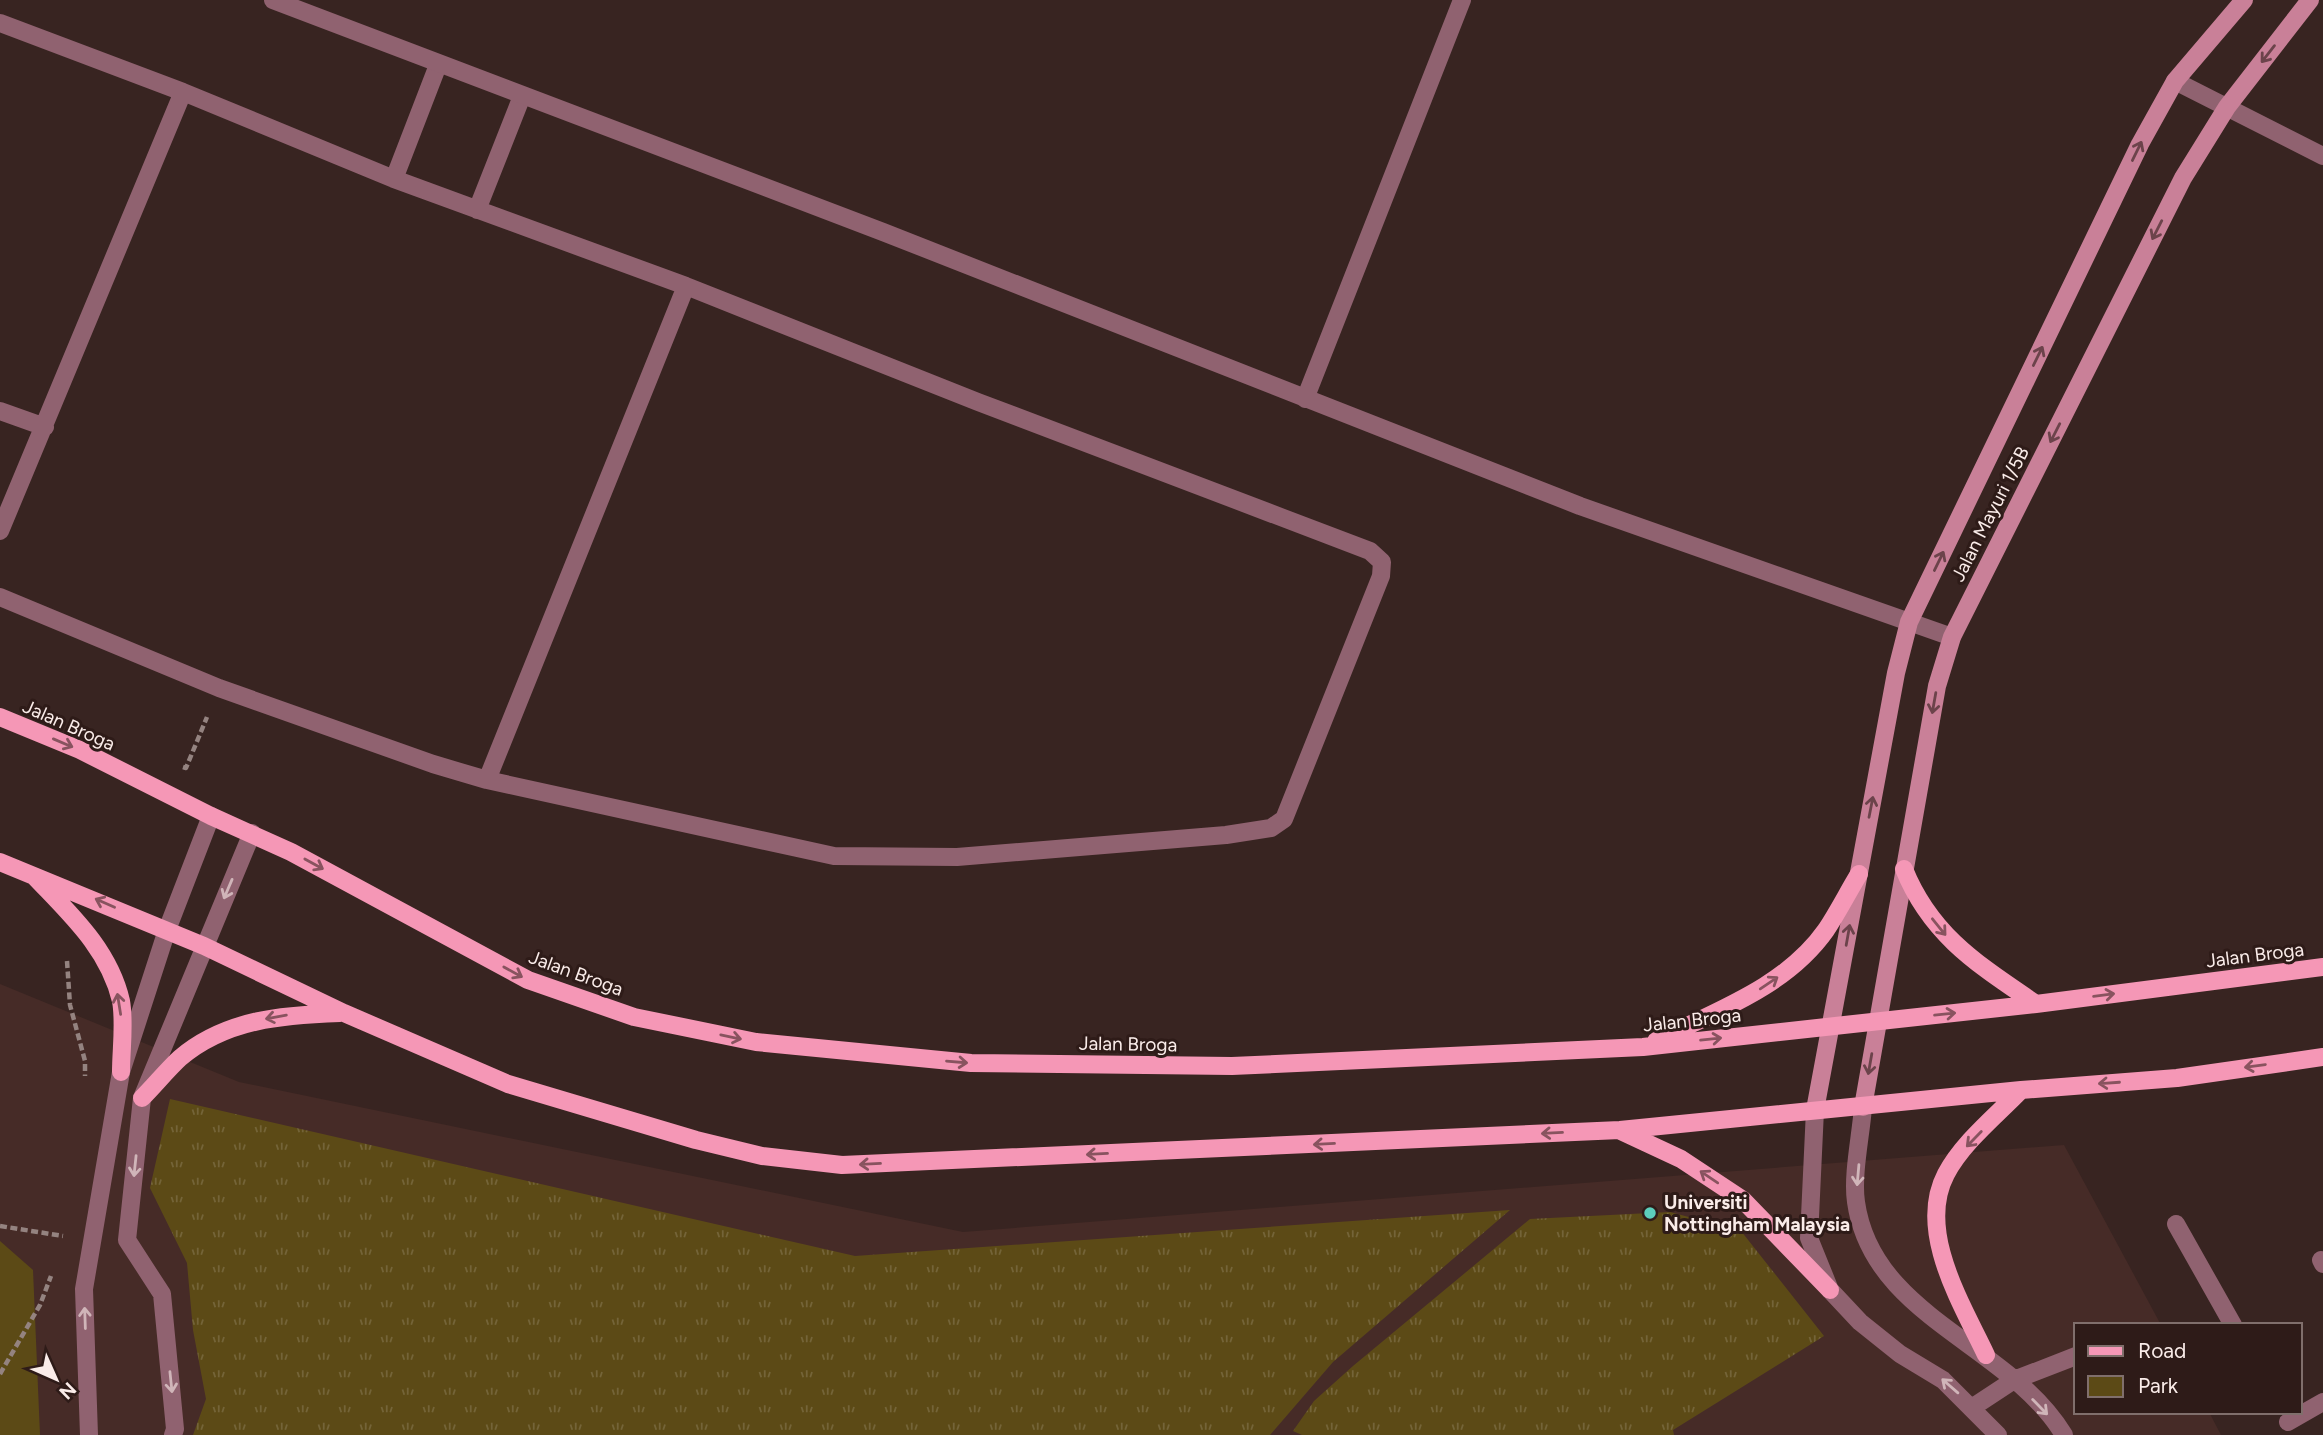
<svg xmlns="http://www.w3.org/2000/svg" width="2323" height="1435" font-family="Figtree,sans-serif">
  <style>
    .built { fill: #462b27 }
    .grass { fill: url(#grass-tufts) }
    .park { fill: #5c4a16 }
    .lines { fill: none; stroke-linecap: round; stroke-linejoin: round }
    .path { stroke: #948380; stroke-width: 4.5; stroke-dasharray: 7 3.5; stroke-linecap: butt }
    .lane { stroke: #906270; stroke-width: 18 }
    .street { stroke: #906270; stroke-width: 18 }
    .secondary { stroke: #c98098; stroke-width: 18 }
    .primary { stroke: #f597b6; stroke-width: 18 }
    .oneway { stroke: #6c434b }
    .oneway2 { stroke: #88535f }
    .oneway3 { stroke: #d0b5b9 }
    .poi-dot { fill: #5ccebb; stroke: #2e1b18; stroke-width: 2.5 }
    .labels { text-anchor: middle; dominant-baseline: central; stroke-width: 6; stroke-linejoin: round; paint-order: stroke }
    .street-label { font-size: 19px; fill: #faece9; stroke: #2e1b18 }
    .poi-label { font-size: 19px; font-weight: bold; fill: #faece9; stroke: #2e1b18; text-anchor: start }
  </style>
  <defs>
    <pattern id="grass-tufts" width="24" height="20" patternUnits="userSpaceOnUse" patternTransform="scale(1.75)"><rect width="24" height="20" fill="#5c4a16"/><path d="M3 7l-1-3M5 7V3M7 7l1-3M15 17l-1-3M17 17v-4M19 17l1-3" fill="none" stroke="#746438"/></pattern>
  </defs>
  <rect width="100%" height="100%" fill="#382421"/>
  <!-- built -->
  <path class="built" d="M0 984 239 1082 963 1232 2064 1145 2161 1325H2076V1412H2209L2221 1435H0Z"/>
  <!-- grass -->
  <path class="grass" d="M170 1099 855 1256 1510 1210 1333 1362 1270 1435H193L206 1399 193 1330 187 1263 150 1188Z
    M1670 1212 1741 1231 1824 1336 1673 1430 1674 1435H1302L1293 1431 1314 1401 1353 1366 1530 1219Z"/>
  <!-- park -->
  <path class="park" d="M0 1241 33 1270 40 1435H0Z"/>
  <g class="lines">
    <!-- path -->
    <path class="path" d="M183 767 186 768 207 717
      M67 961 70 1005 85 1061V1076
      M0 1226 63 1236
      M0 1374 40 1305 51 1276"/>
    <!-- lane -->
    <path class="lane" d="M0 23 183 92 394 179 686 286 978 402 1370 551 1382 562 1381 576 1284 819 1271 828 1226 835 957 857 834 856 487 780 433 764 219 688 0 597
      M2175 81 2323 156
      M394 179 438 65
      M477 210 522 96
      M0 411 45 427
      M0 531 183 92
      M487 780 686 286
      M1863 1107C1861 1135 1852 1175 1856 1202 1872 1317 2009 1344 2064 1435
      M1815 1110 1809 1238 1830 1290 1860 1322 1900 1354 1943 1380 1998 1435
      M2176 1224 2233 1325
      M2321 1260 2323 1264
      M1973 1407 2014 1380 2076 1356
      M2288 1422 2323 1402
      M89 1435 84 1289 121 1072 167 930 211 816
      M173 1435 175 1429 162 1294 127 1240 142 1098 252 833"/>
    <!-- street -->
    <path class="street" d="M273 0 883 232 1580 506 1952 637
      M1305 399 1462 0"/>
    <!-- secondary -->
    <path class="secondary" d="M1863 1107 1937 686 1952 637 2183 178 2227 107 2310 0
      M1815 1110 1896 673 1909 622 2140 144 2175 81 2244 0"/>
    <!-- primary -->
    <path class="primary" d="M0 717 80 750 211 816 291 852 528 980 634 1017 756 1042 971 1063 1232 1066 1643 1047 2036 1004 2323 967
      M0 862 204 946 344 1013 508 1084 696 1140 762 1156 842 1165 1620 1130 2021 1090 2177 1078 2323 1057
      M1904 869C1931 936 1979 965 2036 1004
      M35 877C70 914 109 949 121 1001 125 1023 121 1050 121 1072
      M1656 1041C1716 1011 1786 987 1826 930 1838 912 1848 892 1859 874
      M142 1098C155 1085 167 1070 180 1058 226 1019 283 1015 340 1013
      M1621 1131 1681 1159 1743 1200 1830 1290
      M1986 1355C1962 1304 1916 1231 1946 1174 1963 1142 1996 1116 2021 1090"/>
  </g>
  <!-- one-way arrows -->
  <defs><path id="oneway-shaft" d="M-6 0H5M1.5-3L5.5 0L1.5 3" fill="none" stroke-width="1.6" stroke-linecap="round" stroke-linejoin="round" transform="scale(1.75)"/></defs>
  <g class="oneway">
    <use href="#oneway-shaft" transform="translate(2268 54) rotate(128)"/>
    <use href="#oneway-shaft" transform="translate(2137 151) rotate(-64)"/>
    <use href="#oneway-shaft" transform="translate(2157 230) rotate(117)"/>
    <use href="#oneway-shaft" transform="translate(2038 356) rotate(-64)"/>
    <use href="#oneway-shaft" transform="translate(2055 433) rotate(117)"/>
    <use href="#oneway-shaft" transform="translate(1939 561) rotate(-64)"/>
    <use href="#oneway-shaft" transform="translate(1934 703) rotate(100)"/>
    <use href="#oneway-shaft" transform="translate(1871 807) rotate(-79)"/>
    <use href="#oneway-shaft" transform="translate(1848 935) rotate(-80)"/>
    <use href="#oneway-shaft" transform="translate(1870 1064) rotate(100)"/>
  </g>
  <g class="oneway2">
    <use href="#oneway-shaft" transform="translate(63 743) rotate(23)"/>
    <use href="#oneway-shaft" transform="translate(314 864) rotate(29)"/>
    <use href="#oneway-shaft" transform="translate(105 903) rotate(-156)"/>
    <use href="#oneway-shaft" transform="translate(1939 927) rotate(51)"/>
    <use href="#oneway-shaft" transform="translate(513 972) rotate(29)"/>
    <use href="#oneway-shaft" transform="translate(1769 983) rotate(-34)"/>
    <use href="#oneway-shaft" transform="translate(2104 995) rotate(-7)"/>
    <use href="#oneway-shaft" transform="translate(119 1004) rotate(-99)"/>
    <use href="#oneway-shaft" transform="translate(1945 1014) rotate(-6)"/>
    <use href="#oneway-shaft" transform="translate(276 1017) rotate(170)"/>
    <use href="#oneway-shaft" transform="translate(731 1037) rotate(12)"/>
    <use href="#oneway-shaft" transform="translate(1711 1039) rotate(-6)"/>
    <use href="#oneway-shaft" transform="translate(957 1062) rotate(5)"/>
    <use href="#oneway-shaft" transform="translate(2255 1066) rotate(172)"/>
    <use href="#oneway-shaft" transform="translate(2109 1083) rotate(176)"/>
    <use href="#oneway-shaft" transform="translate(1552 1133) rotate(177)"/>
    <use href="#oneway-shaft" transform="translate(1974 1139) rotate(134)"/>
    <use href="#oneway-shaft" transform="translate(1324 1144) rotate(177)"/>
    <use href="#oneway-shaft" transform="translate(1097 1154) rotate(177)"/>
    <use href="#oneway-shaft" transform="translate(870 1164) rotate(177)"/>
    <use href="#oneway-shaft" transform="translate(1709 1177) rotate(-146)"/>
  </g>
  <g class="oneway3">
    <use href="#oneway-shaft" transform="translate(228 889) rotate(113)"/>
    <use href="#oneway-shaft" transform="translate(135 1166) rotate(96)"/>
    <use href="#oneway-shaft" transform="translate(1858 1175) rotate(95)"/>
    <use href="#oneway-shaft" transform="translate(85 1318) rotate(-92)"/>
    <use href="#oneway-shaft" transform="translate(171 1382) rotate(84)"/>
    <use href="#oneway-shaft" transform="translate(1950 1386) rotate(-139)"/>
    <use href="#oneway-shaft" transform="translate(2040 1407) rotate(46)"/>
  </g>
  <!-- markers -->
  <circle class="poi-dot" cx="1650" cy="1213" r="7"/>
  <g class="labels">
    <!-- street labels -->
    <g class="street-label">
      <text transform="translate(1990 514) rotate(-63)">Jalan Mayuri 1/5B</text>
      <text transform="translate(69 725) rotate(24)">Jalan Broga</text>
      <text transform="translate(2255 955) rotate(-7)">Jalan Broga</text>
      <text transform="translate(576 973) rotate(20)">Jalan Broga</text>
      <text transform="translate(1692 1020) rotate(-6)">Jalan Broga</text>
      <text transform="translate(1128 1044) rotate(1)">Jalan Broga</text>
    </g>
    <!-- poi labels -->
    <g class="poi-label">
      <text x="1664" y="1202">Universiti<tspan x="1664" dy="22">Nottingham Malaysia</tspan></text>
    </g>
  </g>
  <!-- legend -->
  <rect x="2074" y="1323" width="228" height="91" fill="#2e1b18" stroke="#806f6c" stroke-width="2"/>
  <rect x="2088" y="1346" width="35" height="10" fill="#f597b6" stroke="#806f6c" stroke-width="2"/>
  <text x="2138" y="1358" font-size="21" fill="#faece9">Road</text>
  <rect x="2088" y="1376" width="35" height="21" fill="#5c4a16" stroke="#806f6c" stroke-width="2"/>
  <text x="2138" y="1393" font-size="21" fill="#faece9">Park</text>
  <!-- north arrow -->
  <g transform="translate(56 1379) rotate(135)" stroke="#2e1b18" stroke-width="5" paint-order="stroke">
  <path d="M0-5L12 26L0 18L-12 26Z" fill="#faece9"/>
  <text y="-10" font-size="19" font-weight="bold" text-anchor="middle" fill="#faece9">N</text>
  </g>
</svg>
